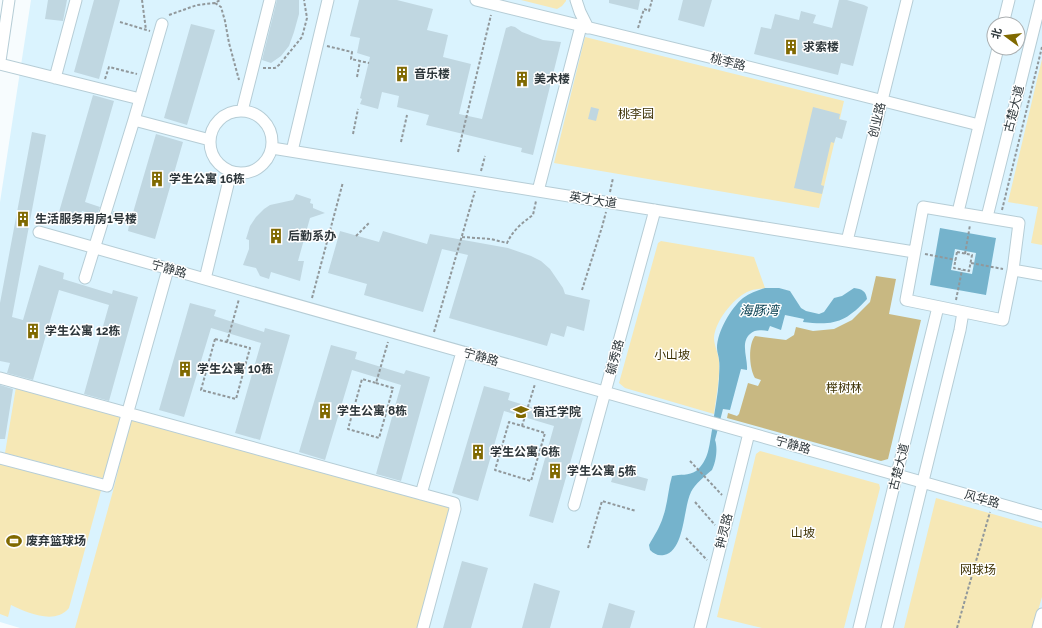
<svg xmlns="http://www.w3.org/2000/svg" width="1042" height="628" font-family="Raleway,'Noto Sans SC',sans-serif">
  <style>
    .built { fill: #daf3fe; fill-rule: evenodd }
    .green { fill: #f6e8b6 }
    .forest { fill: #c8b882 }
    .water { fill: #75b3cc; fill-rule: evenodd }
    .building { fill: #c0d7e1 }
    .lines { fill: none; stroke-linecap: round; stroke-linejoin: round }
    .minor-casing { stroke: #b6cdd6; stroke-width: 13 }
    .path { stroke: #91989b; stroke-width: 2; stroke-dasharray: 3 2; stroke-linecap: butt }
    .minor { stroke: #fff; stroke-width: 11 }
    .labels { text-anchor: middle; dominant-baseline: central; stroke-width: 3; stroke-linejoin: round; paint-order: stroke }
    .poi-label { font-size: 12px; font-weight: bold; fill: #2e373b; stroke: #fff; text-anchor: start }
    .street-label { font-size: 12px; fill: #2e373b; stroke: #fff }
    .park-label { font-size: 12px; fill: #3d3103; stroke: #fff }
    .water-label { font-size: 13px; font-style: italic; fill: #003a4c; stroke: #fff }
  </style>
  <rect width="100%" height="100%" fill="#f7fcfe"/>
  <!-- built -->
  <path class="built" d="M31 0H1042V628H20L0 622V202ZM994 24H1018V48H994Z"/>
  <!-- green -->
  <path class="green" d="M521 0H566V1L562 6 557 9Z
    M585 37 844 101 819 208 554 163Z
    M1042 59V245L1031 243 1038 207 1008 202Z
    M661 241 754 257 765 288C760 289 752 289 747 292 733 299 715 321 714 338 714 346 719 354 719 362 720 379 716 397 714 414L625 388 619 383 658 243Z
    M16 387 122 415 105 477 102 478 5 453Z
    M131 419 451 508 419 628H75L113 491Z
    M760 451 879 484 880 488 844 628H762L717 617 756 454Z
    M0 464 45 476 46 472 102 487 69 608C55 625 28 613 11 605L8 617 0 614Z
    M936 498 1042 528V597L1033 628H904Z"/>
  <!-- forest -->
  <path class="forest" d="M876 276 896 279 889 314 921 320 888 459 881 461 727 418 728 413 737 416 739 414 748 383 758 386 761 380 755 378C749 368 748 345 755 336L786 340 794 335 796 327 813 331 834 329 852 320 870 302Z"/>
  <!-- water -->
  <path class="water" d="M940 228 996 238 986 295 930 285ZM955 249 976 253 972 274 951 270Z
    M765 288H779L790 291 801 308 806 311 819 314 824 312 834 298 842 296 854 288C862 289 866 291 867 299 846 322 834 326 803 322L804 319 785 315 781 330 770 326 768 331C761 330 755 329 750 334 740 343 748 358 747 370L741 369 730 410 723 409 715 440C718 448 716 462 712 470 705 476 695 484 691 492 683 508 685 551 664 555 658 556 654 554 650 550L649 545C654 536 660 527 663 517 668 503 668 489 672 476 680 474 689 476 696 471 709 460 709 446 712 430 714 413 718 396 719 379 719 373 720 366 719 360 719 357 717 352 717 348 717 332 731 308 743 298 750 293 757 291 765 288Z"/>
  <!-- building -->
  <path class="building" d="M48 0H67L63 21 45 19Z
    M94 0H120L99 79 74 72Z
    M277 0H299V14L294 32 289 46 281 56 271 63 262 60Z
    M359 0H397L433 9 427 30 448 35 443 57 471 64 459 114 482 119 506 28 511 26 515 27 522 32 543 40 561 42 533 155 521 152 522 148 426 125 429 115 397 107 399 96 382 92 378 109 360 104 362 99 360 98 370 57 357 53 360 38 350 36Z
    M609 0H640L638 10 609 3Z
    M683 0H712L704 27 678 20Z
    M839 0H847L864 5 868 7 853 66 841 63 838 75 754 54 761 27 771 29 775 14 799 20 801 11 816 15 813 23 832 28Z
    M191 24 215 30 187 125 164 118Z
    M93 95 114 101 85 202 100 207 97 215 82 211 80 218 59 212Z
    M591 107 599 109 596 121 588 119Z
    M813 107 840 114 839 119 847 121 842 139 836 137 834 143 831 142 821 185 824 186 822 194 794 188Z
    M32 132 46 135 12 317 23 320 39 265 64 273 63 279 112 294 113 290 138 297 109 401 84 394 109 305 59 290 33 380 7 373 10 363 0 361V303Z
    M156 134 183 142 155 239 128 231 129 225 110 220 113 211 132 216Z
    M296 194 311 199 310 203 313 204V208L325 213 310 218 298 261H304L300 281 271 272 269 279 260 276 256 268 243 265 249 249V240L246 239 250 226 256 217 264 209 270 205 293 200Z
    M340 231 379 242 383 231 427 244 430 234 508 248 531 256 541 261 550 269 563 288 565 294 590 300 584 331 567 326 564 337 551 333 547 346 449 318 468 255 442 249 423 312 364 295 367 284 328 273Z
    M190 303 216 310 214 316 264 332 265 328 290 335 260 440 235 433 261 343 211 328 184 417 159 410Z
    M331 345 357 352 355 359 404 374 406 370 430 377 401 481 376 474 401 385 352 370 325 460 299 452Z
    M0 385 13 389 5 439H0Z
    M484 386 510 393 508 400 557 415 559 411 583 418 553 523 529 516 554 426 504 411 478 501 452 493Z
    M615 470 648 479 645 491 611 482Z
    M462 561 488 568 471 628H443Z
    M534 583 560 591 550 628H522Z
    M609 603 635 611 630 628H602Z"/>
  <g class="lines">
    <defs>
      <path id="minor" d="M476 0 709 57 979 125
        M576 0 580 12 588 28
        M1003 24 1009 0
        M0 61 9 0
        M0 64 140 99
        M55 78 76 0
        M242 111 270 0
        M210 142a31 31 0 1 1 62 0a31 31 0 1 1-62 0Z
        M134 120 210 140
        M272 148 914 252
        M292 151 328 0
        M538 191 581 26
        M923 207 1019 223 1013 270 1003 320 906 300Z
        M958 212 998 48
        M987 217 1041 0
        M39 232 1042 516
        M847 241 907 0
        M1013 270 1042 275
        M85 278 134 120 162 24
        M205 279 231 172
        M0 378 454 503 455 509 423 628
        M0 458 107 486 168 269
        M421 494 462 352
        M574 505 655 210
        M700 628 749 433
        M859 628 938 307
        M887 628 960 330 963 312
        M1038 628 1042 614"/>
    </defs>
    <!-- minor casing -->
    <use href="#minor" class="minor-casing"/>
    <!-- path -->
    <path class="path" d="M142 0 146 30
      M215 3 221 7 225 21 229 43 239 80
      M169 15 197 5 215 3 220 0
      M120 22 150 31
      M638 28 644 9 649 11 652 0
      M327 46 352 52 351 59 369 63
      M263 68H275L279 65 302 37 307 18 304 0
      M357 77 360 61
      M105 79 109 67 137 74
      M353 134 358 109
      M401 142 407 115
      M458 152 491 15
      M481 171 485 156
      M610 192 613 178
      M1002 210 1042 47
      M356 236 369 223
      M462 237 491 239 507 243C513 230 522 223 533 215L536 201
      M957 252 972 255 969 271 954 268Z
      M925 254 956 260
      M965 254 970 225
      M971 263 1003 269
      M582 290 602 227 606 212
      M312 298 343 182
      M956 300 962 270
      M434 332 475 191
      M215 339 250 348 236 399 201 390Z
      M227 342 239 299
      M376 383 393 388 379 438 348 429 362 379 376 383 388 342
      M522 426 545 433 531 481 495 470 509 422 522 426 535 384
      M690 461 722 495
      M695 502 715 525
      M686 538 707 560
      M588 548 602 501 636 511
      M957 628 990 512"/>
    <!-- minor -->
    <use href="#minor" class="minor"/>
  </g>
  <!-- icons -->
  <defs>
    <symbol id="building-bare" viewBox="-9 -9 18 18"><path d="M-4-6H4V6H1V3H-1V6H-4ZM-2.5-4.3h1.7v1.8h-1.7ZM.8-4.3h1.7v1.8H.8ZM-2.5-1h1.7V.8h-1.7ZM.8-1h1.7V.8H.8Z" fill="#806900" stroke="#fff" stroke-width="2.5" paint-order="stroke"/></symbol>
    <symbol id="university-bare" viewBox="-9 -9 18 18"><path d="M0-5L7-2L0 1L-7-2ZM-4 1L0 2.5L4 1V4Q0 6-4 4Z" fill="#806900" stroke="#fff" stroke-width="2.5" paint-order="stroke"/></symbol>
    <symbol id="stadium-bare" viewBox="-9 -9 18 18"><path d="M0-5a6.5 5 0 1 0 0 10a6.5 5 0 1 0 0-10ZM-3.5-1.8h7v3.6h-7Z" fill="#806900" stroke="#fff" stroke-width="2.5" paint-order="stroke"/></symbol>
  </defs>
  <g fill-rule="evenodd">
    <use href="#building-bare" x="780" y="36" width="22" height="22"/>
    <use href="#building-bare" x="391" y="63" width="22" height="22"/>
    <use href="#building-bare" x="511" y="68" width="22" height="22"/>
    <use href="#building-bare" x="146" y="168" width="22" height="22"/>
    <use href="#building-bare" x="12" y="208" width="22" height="22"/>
    <use href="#building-bare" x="265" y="225" width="22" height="22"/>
    <use href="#building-bare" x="22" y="320" width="22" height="22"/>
    <use href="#building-bare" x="174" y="358" width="22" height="22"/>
    <use href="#building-bare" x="314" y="400" width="22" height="22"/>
    <use href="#university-bare" x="510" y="401" width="22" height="22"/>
    <use href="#building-bare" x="467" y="441" width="22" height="22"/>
    <use href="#building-bare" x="544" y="460" width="22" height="22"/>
    <use href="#stadium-bare" x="3" y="530" width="22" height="22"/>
  </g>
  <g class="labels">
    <!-- poi labels -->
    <g class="poi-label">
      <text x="803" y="47">求索楼</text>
      <text x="414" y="74">音乐楼</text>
      <text x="534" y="79">美术楼</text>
      <text x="169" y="179">学生公寓 16栋</text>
      <text x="35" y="219">生活服务用房1号楼</text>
      <text x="288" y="236">后勤系办</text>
      <text x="45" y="331">学生公寓 12栋</text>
      <text x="197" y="369">学生公寓 10栋</text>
      <text x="337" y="411">学生公寓 8栋</text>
      <text x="533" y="412">宿迁学院</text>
      <text x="490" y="452">学生公寓 6栋</text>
      <text x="567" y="471">学生公寓 5栋</text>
      <text x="26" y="541">废弃篮球场</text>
    </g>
    <!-- street labels -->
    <g class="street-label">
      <text transform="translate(728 62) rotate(14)">桃李路</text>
      <text transform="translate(1014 109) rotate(-76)">古楚大道</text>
      <text transform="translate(877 120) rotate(-76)">创业路</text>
      <text transform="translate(593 200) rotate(9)">英才大道</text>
      <text transform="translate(169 269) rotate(16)">宁静路</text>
      <text transform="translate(481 357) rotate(16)">宁静路</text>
      <text transform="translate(615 357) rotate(-75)">毓秀路</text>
      <text transform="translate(793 445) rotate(16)">宁静路</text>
      <text transform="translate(899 467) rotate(-76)">古楚大道</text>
      <text transform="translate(982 499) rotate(16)">风华路</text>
      <text transform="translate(724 531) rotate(-76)">钟灵路</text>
    </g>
    <!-- park labels -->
    <g class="park-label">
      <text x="636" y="114">桃李园</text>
      <text x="672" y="355">小山坡</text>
      <text x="844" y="388">榉树林</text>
      <text x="803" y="533">山坡</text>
      <text x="978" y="570">网球场</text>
    </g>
    <!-- water labels -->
    <g class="water-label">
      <text x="759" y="310">海豚湾</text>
    </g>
  </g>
  <!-- north arrow -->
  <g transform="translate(1006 36) rotate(285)"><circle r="19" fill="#ffffff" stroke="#abafb1"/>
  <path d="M0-3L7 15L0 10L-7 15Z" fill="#806900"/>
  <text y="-6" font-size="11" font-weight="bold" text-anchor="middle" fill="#2e373b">北</text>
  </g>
</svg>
